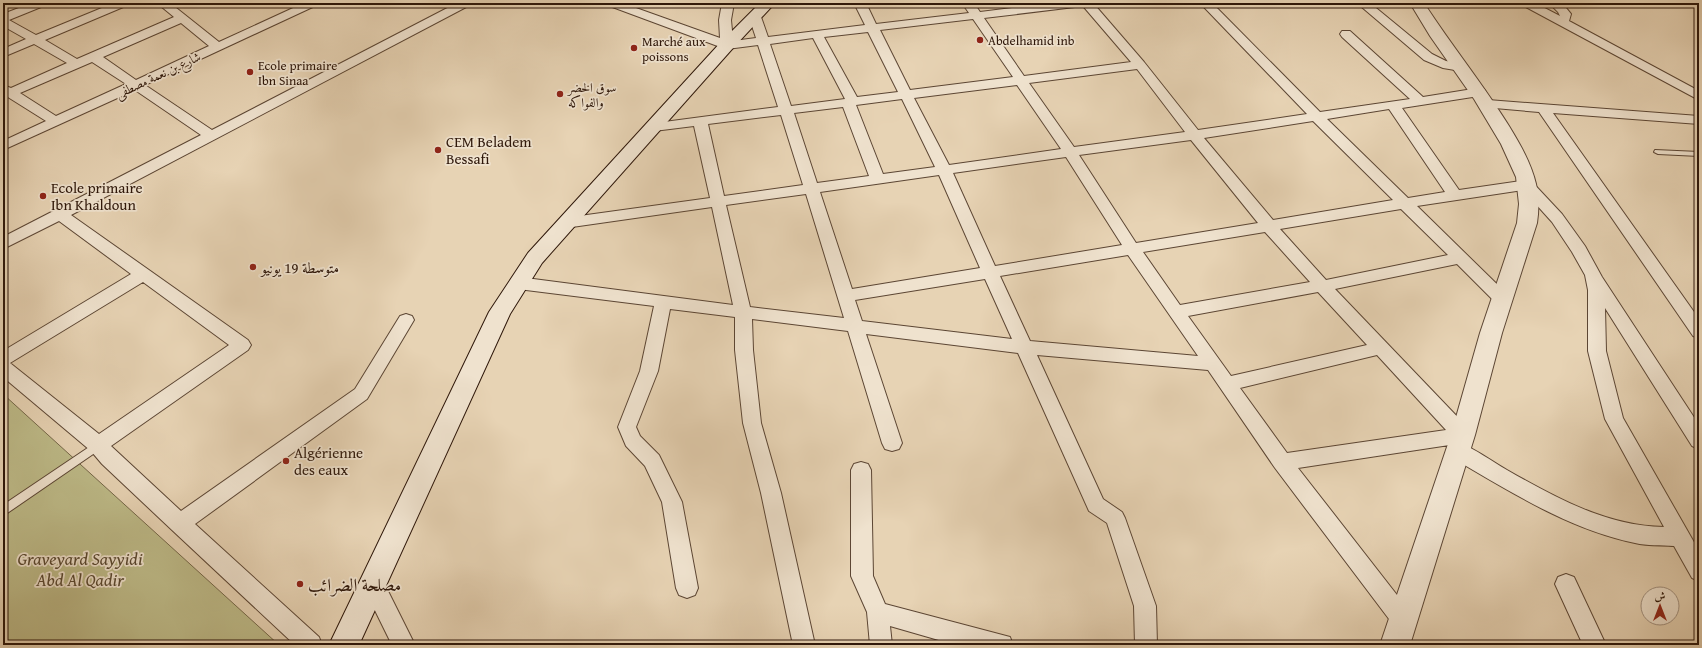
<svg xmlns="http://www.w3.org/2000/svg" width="1702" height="648" font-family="'Gentium Book Plus',Amiri,serif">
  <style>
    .green { fill: #bdba88; stroke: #766849 }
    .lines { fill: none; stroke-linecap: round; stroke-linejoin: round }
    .service-casing { stroke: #5c4634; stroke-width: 2 }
    .minor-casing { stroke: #5c4634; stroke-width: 2 }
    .tertiary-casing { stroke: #5c4634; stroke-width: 2 }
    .secondary-casing { stroke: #2e170a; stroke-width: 2 }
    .service { fill: #efe2ce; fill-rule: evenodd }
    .minor { fill: #efe2ce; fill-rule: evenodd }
    .tertiary { fill: #efe2ce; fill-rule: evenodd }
    .secondary { fill: #efe2ce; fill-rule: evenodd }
    .poi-dot { fill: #8f2418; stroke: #efe2ce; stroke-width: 1.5 }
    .labels { text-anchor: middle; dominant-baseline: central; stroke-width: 3.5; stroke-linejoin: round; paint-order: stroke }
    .far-poi-label { font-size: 13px; fill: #2e170a; stroke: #efe2ce; text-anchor: start }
    .far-street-label { font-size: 13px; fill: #2e170a; stroke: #efe2ce }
    .poi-label { font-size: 15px; fill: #2e170a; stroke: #efe2ce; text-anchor: start }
    .near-park-label { font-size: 18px; font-style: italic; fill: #594830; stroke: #efe2ce }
    .near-poi-label { font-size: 18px; fill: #2e170a; stroke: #efe2ce; text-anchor: start }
  </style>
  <rect width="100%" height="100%" fill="#e7d3b4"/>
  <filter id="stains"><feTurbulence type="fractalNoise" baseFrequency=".005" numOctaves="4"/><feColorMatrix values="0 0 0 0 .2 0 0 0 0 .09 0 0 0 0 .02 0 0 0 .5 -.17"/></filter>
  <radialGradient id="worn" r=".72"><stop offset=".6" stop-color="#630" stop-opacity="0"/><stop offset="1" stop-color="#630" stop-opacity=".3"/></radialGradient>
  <!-- green -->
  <path class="green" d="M3 394 279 645H3Z"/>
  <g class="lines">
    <defs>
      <path id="service" d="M1655 150 1699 152V156L1658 154 1654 152Z
        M98 441 102 442 103 445 102 448 3 516V505Z"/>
      <path id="minor" d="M32 3H48L46 5 9 20 36 35 114 3H130L128 5 45 40 77 59 174 17 157 3H170L219 42 304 3H319L317 5 145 85 212 130 457 3H472L470 5 71 215 248 340 251 345 248 350 111 446 181 511 355 389 400 316 406 314 412 316 414 320 367 399 195 524 319 637 322 645H295L172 530 102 464 91 451 3 377V351L131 274 59 221 3 249V237L201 135 135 90 3 150V141L46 121 3 94V85L11 88 67 63 34 44 3 57V49L26 39 3 26V14ZM181 23 209 46 136 80 103 57ZM92 62 126 84 56 116 20 93ZM143 282 229 345 99 434 10 363Z
        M605 3H622L720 38 719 20 722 3H734L731 20 733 41 756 38 749 17 751 15H759L761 17 768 37 865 25 854 3H866L876 24 969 13 962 3H974L980 12 1052 3H1093L1144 62 1198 130 1307 114 1200 3H1212L1320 112 1410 99 1342 37 1340 34 1342 31H1350L1423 97 1479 88 1484 89 1486 92 1484 95 1479 96 1402 108 1459 190 1527 180 1532 182 1562 214 1585 246 1602 277 1699 425V449L1692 446 1605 308 1606 351 1623 418 1699 551V581L1692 578 1674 546C1661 545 1647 546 1635 543 1568 529 1509 491 1451 457L1448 451 1451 445 1456 444 1298 468 1411 613 1414 620 1411 627 1403 630 1395 627 1275 468 1208 370 1037 355 1103 499 1122 512 1125 518 1156 606 1157 645H1135L1134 606 1107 523 1089 511 1018 353 866 334 902 443 899 449 892 451 885 449 882 443 848 331 752 319 753 350 761 423 781 493 815 645H793L761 493 743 423 735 350V317L670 309 658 371 636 427 640 436 659 455 682 502 698 588 695 595 687 598 679 595 676 588 662 502 645 466 626 446 618 427 640 371 654 306 518 289 512 287 510 283 512 279 518 277 733 305 712 207 565 228 560 227 557 223 560 219 565 218 710 198 694 126 654 131 649 130 647 127 649 124 778 107 758 45 727 49 723 48 607 5ZM1083 6 1131 62 1024 76 984 18ZM973 19 1013 77 910 90 880 30ZM868 32 898 92 857 97 824 37ZM813 38 845 99 791 106 770 44ZM1137 69 1185 132 1074 147 1029 83ZM1017 85 1061 149 949 165 914 98ZM902 99 935 167 883 174 856 105ZM843 107 869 176 817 183 794 113ZM1389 109 1445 192 1408 198 1327 119ZM781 115 803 185 724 196 708 124ZM1313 121 1393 200 1273 220 1204 138ZM1191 140 1258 223 1136 243 1079 155ZM1066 157 1122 245 995 266 953 173ZM939 175 980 268 852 289 820 192ZM1523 190 1552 222 1572 252 1585 275 1588 290V351L1605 419 1664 527C1607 526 1556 498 1507 470 1491 461 1476 449 1459 443L1470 440 1472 435 1470 430 1335 289 1457 264 1496 303 1502 305 1508 303 1510 299 1508 295 1417 206ZM806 194 844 318 750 307 726 205ZM1401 209 1448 255 1326 280 1280 229ZM1265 232 1310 282 1180 305 1143 252ZM1128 255 1198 356 1030 341 1000 276ZM985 279 1012 339 862 321 855 300ZM1318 292 1367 345 1231 376 1188 316ZM1377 355 1446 430 1287 453 1240 388Z
        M1357 3H1370L1432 54 1446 61 1465 64 1467 67 1465 70 1461 71 1443 68 1424 60Z
        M1520 3H1535L1560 16 1558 12 1549 3H1562L1571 14 1569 21 1699 91V100L1522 5Z
        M1488 100 1699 116V124L1553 113 1699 319V338L1693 336 1539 112 1483 107 1481 104 1483 101Z
        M861 462 868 464 871 470 873 576 885 604 1010 637 1013 645H956L890 626 892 645H870L867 612 851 576V470L854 464Z
        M373 574 381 577 415 645H392L362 584 365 577Z
        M1566 574 1574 577 1606 645H1583L1555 584 1558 577Z"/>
      <path id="tertiary" d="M1410 3H1424C1451 45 1483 84 1509 126 1520 144 1531 163 1536 184 1539 197 1539 210 1537 223L1502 333 1475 435 1410 645H1380L1451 435 1480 333 1517 223 1519 204 1516 177 1501 144 1474 99 1430 36Z"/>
      <path id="secondary" d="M760 3H775L733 48 542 263 510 314 359 645H329L489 312 528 253 721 42Z"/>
    </defs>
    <!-- service casing -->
    <use href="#service" class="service-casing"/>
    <!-- minor casing -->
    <use href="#minor" class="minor-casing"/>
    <!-- tertiary casing -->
    <use href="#tertiary" class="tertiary-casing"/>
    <!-- secondary casing -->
    <use href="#secondary" class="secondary-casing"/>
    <!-- service -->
    <use href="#service" class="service"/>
    <!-- minor -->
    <use href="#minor" class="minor"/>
    <!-- tertiary -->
    <use href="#tertiary" class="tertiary"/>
    <!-- secondary -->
    <use href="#secondary" class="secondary"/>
  </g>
  <!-- markers -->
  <g class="poi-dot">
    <circle cx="980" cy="40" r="4"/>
    <circle cx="634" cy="48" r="4"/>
    <circle cx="250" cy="72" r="4"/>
    <circle cx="560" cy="94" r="4"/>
    <circle cx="438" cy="150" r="4"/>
    <circle cx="43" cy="196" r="4"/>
    <circle cx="253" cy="267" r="4"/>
    <circle cx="286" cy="461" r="4"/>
    <circle cx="300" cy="584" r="4"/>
  </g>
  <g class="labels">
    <!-- far-poi labels -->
    <g class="far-poi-label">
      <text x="988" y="40">Abdelhamid inb</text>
      <text x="642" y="41">Marché aux<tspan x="642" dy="15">poissons</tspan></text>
      <text x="258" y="65">Ecole primaire<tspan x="258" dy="15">Ibn Sinaa</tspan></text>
      <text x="568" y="87">سوق الخضر<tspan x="568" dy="15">والفواكه</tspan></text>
    </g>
    <!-- far-street labels -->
    <g class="far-street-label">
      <text transform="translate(158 75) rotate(-25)">شارع بن نعمة مصطفى</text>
    </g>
    <!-- poi labels -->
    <g class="poi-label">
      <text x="446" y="141">CEM Beladem<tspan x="446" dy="17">Bessafi</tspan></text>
      <text x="51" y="187">Ecole primaire<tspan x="51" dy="17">Ibn Khaldoun</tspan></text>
      <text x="261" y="267">متوسطة 19 يونيو</text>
      <text x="294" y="452">Algérienne<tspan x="294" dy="17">des eaux</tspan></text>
    </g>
    <!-- near-park labels -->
    <g class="near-park-label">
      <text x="80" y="558">Graveyard Sayyidi<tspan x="80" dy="21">Abd Al Qadir</tspan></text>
    </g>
    <!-- near-poi labels -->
    <g class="near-poi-label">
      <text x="308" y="584">مصلحة الضرائب</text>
    </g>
  </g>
  <!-- margin -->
  <rect width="1702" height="648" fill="none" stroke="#e7d3b4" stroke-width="16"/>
  <rect x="4" y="4" width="1694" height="640" fill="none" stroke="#2e170a" stroke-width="2"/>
  <rect x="8" y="8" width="1686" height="632" fill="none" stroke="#2e170a"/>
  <!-- north arrow -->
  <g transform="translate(1660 606)"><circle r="19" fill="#efe2ce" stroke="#a29180"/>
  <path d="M0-3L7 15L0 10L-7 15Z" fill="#8f2418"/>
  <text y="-6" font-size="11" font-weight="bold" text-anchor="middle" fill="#2e170a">ش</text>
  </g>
  <rect width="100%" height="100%" filter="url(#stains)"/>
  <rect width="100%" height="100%" fill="url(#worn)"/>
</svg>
